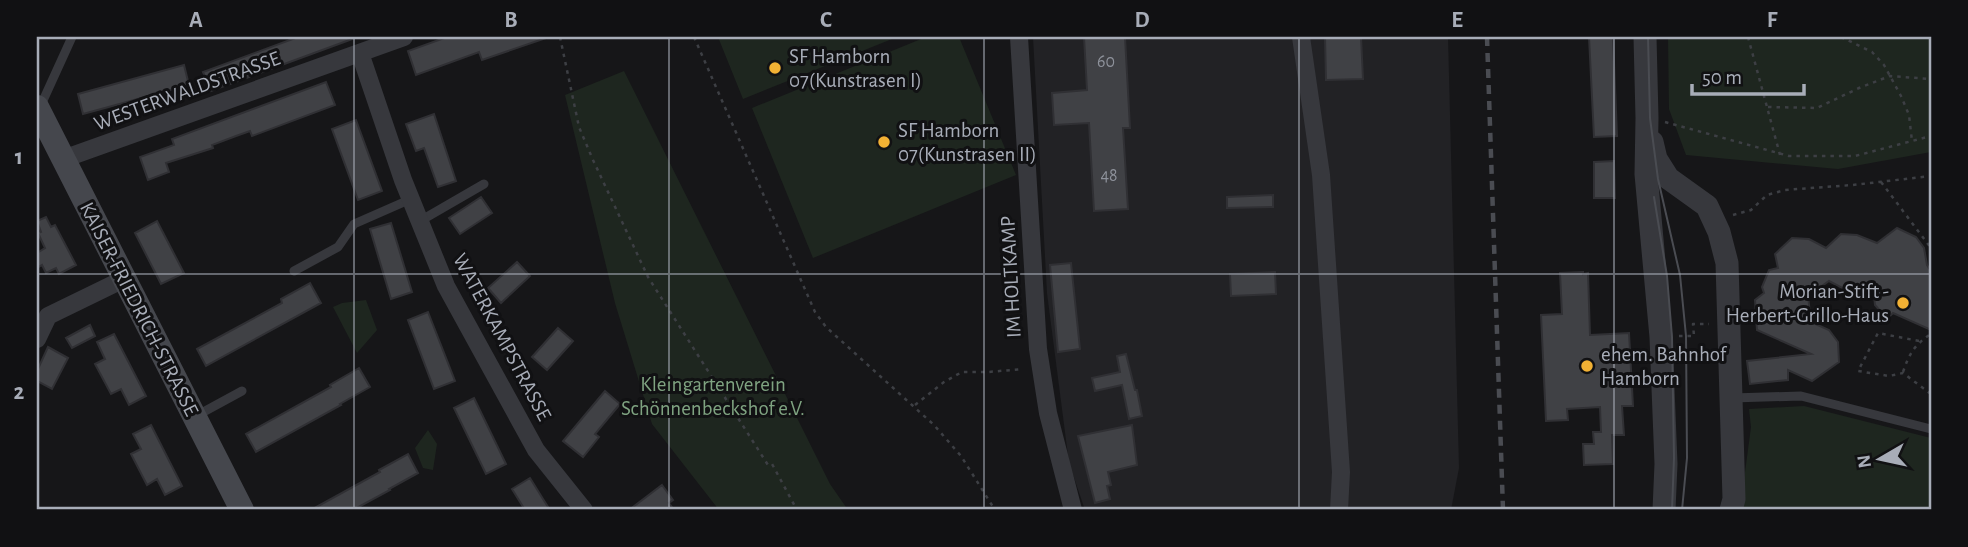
<svg xmlns="http://www.w3.org/2000/svg" width="1968" height="547" font-family="'Alegreya Sans',sans-serif">
  <style>
    .built { fill: #222225 }
    .green { fill: #1e261f }
    .building { fill: #404145; stroke: #303034; stroke-width: 2 }
    .lines { fill: none; stroke-linecap: round; stroke-linejoin: round }
    .path { stroke: #3d3f44; stroke-width: 2.5; stroke-dasharray: 3.5 5; stroke-linecap: butt }
    .service { stroke: #37383d; stroke-width: 9 }
    .minor { stroke: #37383d; stroke-width: 18 }
    .tertiary { stroke: #37383d; stroke-width: 23 }
    .secondary { stroke: #45474d; stroke-width: 24 }
    .tram { stroke: #4a4c52; stroke-width: 2 }
    .rail { stroke: #4a4c52; stroke-width: 4.5; stroke-dasharray: 9 7; stroke-linecap: butt }
    .grid { fill: none; stroke: #a8adb8; stroke-width: 2; stroke-opacity: 0.55 }
    .poi-dot { fill: #f2b134; stroke: #111113; stroke-width: 2.5 }
    .labels { text-anchor: middle; dominant-baseline: central; stroke-width: 6; stroke-linejoin: round; paint-order: stroke }
    .number-label { font-size: 18px; fill: #8e929b }
    .poi-label { font-size: 21px; fill: #a8adb8; stroke: #111113; text-anchor: start }
    .street-label { font-size: 21px; fill: #a8adb8; stroke: #111113 }
    .park-label { font-size: 21px; fill: #7fa381; stroke: #111113 }
    .neatline { fill: none; stroke: #a8adb8; stroke-width: 2.5 }
    .grid-label { font-size: 23px; text-anchor: middle; font-weight: bold; fill: #a8adb8 }
  </style>
  <rect width="100%" height="100%" fill="#161618"/>
  <!-- built -->
  <path class="built" d="M1033 37H1448L1459 468 1451 510H1085L1069 463 1047 293Z"/>
  <!-- green -->
  <path class="green" d="M718 37H897L743 99Z
    M926 37H959L1016 175 813 258 752 108Z
    M1668 37H1931V152L1838 169 1686 155 1669 109Z
    M624 71 830 484 848 510H719L652 424 615 303 565 95Z
    M366 300 377 330 357 353 333 307 342 303Z
    M1804 406 1931 438V510H1740L1751 427 1749 409Z
    M428 430 437 444 433 470 423 468 415 448Z"/>
  <!-- building -->
  <path class="building" d="M298 37 355 38 211 91 203 72Z
    M447 37H546V38L482 60 479 52 416 75 408 51Z
    M1084 37H1125L1130 128H1123L1128 209 1094 211 1089 123 1054 125 1052 93 1087 90Z
    M1325 37H1361L1363 79 1326 80Z
    M1589 37H1613L1617 136 1594 137Z
    M184 65 189 85 83 114 78 94Z
    M326 82 335 105 252 136 250 131 236 136 212 145 213 148 166 163 169 172 148 180 140 157 174 145 172 139Z
    M434 114 456 181 438 187 424 148 416 151 406 124Z
    M356 120 382 191 358 200 332 129Z
    M1614 161 1615 198H1594V162Z
    M1273 195V207L1227 208V197Z
    M481 197 492 213 460 234 449 218Z
    M46 217 51 227 55 225 76 265 59 274 56 268 46 273 42 265 37 268V253L45 248 38 233 41 232 37 221Z
    M157 221 184 273 161 284 135 233Z
    M391 223 412 292 391 299 370 229Z
    M1897 228 1916 237 1924 248 1927 265 1931 271V330L1893 313 1890 316 1881 312 1875 305 1873 286 1846 290 1829 281 1808 296 1811 322 1829 330 1838 342 1839 362 1812 381 1788 370V380L1750 384 1747 361 1811 354 1757 330 1755 300 1764 293 1762 287 1769 270 1778 268 1775 254 1792 238 1809 239 1826 248 1841 234 1857 235 1877 243Z
    M517 262 530 276 501 303 488 288Z
    M1071 263 1080 349 1058 352 1050 265Z
    M1275 272 1276 294 1231 296 1230 274Z
    M1583 272V274L1588 273 1590 335 1629 333 1633 406H1622L1624 435H1612L1613 464 1584 465 1583 444H1594L1593 432H1601L1600 407 1567 409 1568 420 1546 421 1541 315 1562 314 1560 273Z
    M310 283 321 303 206 366 197 349 282 303 281 299Z
    M428 312 455 381 434 389 408 320Z
    M90 325 95 336 72 348 66 338Z
    M558 328 573 341 547 370 532 357Z
    M114 334 146 396 129 405 121 389 111 394 95 364 105 359 97 342Z
    M48 347 68 358 52 389 37 381V371Z
    M1126 354 1135 390H1137L1142 416 1129 419 1122 385 1095 391 1092 378 1120 372 1117 356Z
    M359 368 370 387 340 404 341 405 256 452 246 434 331 387 330 385Z
    M605 391 620 404 595 434 599 437 583 457 563 441Z
    M474 398 506 464 486 474 454 408Z
    M151 425 182 486 165 495 157 479 147 485 131 454 141 449 133 434Z
    M1132 425 1137 465 1108 472 1111 485 1107 486 1110 499 1095 503 1078 436Z
    M408 454 418 473 389 489 390 490 353 510H311L380 472 379 470Z
    M530 478 543 499 550 510H525L512 489Z
    M662 485 673 500 669 503 674 510H629Z"/>
  <g class="lines">
    <!-- path -->
    <path class="path" d="M560 37 579 127 593 160 648 277 768 465 772 464 797 510
      M694 37 815 312 826 327 934 425 961 456 995 510
      M1748 37 1780 155
      M1841 37 1872 52 1884 65 1901 96 1909 115 1912 141
      M1768 107 1817 108 1859 88 1890 76 1931 79
      M1665 122 1789 156H1855L1931 136
      M1881 182 1931 248
      M1733 215 1751 210 1767 195 1785 190 1853 185 1931 176
      M1679 336H1694L1693 324H1709
      M1919 341 1878 333 1858 371 1889 376 1903 373 1931 394
      M1903 372C1909 354 1915 344 1931 334
      M915 405 944 382 962 372H988L1023 369"/>
    <!-- service -->
    <path class="service" d="M41 105 72 37
      M420 221 484 184
      M294 271 338 247 354 224 411 199
      M1732 398 1801 396 1931 429
      M196 416 242 391"/>
    <!-- minor -->
    <path class="minor" d="M1019 37 1038 349 1048 413 1073 510
      M1301 37 1321 175 1341 472 1339 510
      M360 53 403 180 446 286 536 450 584 510
      M63 159 404 37
      M37 339 48 316 124 279"/>
    <!-- tertiary -->
    <path class="tertiary" d="M1645 37 1647 118 1646 174 1661 337 1666 464 1664 510
      M1652 142 1656 159 1668 178 1707 206 1719 232 1727 263 1734 499 1731 510"/>
    <!-- secondary -->
    <path class="secondary" d="M37 107 242 510"/>
    <!-- tram -->
    <path class="tram" d="M1648 37 1650 118 1658 179 1680 275 1686 336 1687 458 1682 510
      M1654 197 1667 276 1672 337 1674 458 1672 510"/>
    <!-- rail -->
    <path class="rail" d="M1487 37 1503 510"/>
  </g>
  <!-- grid -->
  <path class="grid" d="M354 37V510M669 37V510M984 37V510M1299 37V510M1614 37V510M37 274H1931"/>
  <!-- markers -->
  <g class="poi-dot">
    <circle cx="775" cy="68" r="7"/>
    <circle cx="884" cy="142" r="7"/>
    <circle cx="1903" cy="303" r="7"/>
    <circle cx="1587" cy="366" r="7"/>
  </g>
  <g class="labels">
    <!-- number labels -->
    <g class="number-label">
      <text x="1106" y="62">60</text>
      <text x="1109" y="176">48</text>
    </g>
    <!-- poi labels -->
    <g class="poi-label">
      <text x="789" y="56">SF Hamborn<tspan x="789" dy="24">07(Kunstrasen I)</tspan></text>
      <text x="898" y="130">SF Hamborn<tspan x="898" dy="24">07(Kunstrasen II)</tspan></text>
      <text x="1889" y="291" text-anchor="end">Morian-Stift -<tspan x="1889" dy="24">Herbert-Grillo-Haus</tspan></text>
      <text x="1601" y="354">ehem. Bahnhof<tspan x="1601" dy="24">Hamborn</tspan></text>
    </g>
    <!-- street labels -->
    <g class="street-label">
      <text transform="translate(187 91) rotate(-20)">WESTERWALDSTRASSE</text>
      <text transform="translate(1011 277) rotate(-93)">IM HOLTKAMP</text>
      <text transform="translate(139 309) rotate(63)">KAISER-FRIEDRICH-STRASSE</text>
      <text transform="translate(502 337) rotate(62)">WATERKAMPSTRASSE</text>
    </g>
    <!-- park labels -->
    <g class="park-label">
      <text x="713" y="384">Kleingartenverein<tspan x="713" dy="24">Schönnenbeckshof e.V.</tspan></text>
    </g>
  </g>
  <!-- border -->
  <rect width="1968" height="547" fill="none" stroke="#111113" stroke-width="77"/>
  <!-- north arrow -->
  <g transform="translate(1880 459) rotate(261)" stroke="#111113" stroke-width="5" paint-order="stroke">
  <path d="M0-5L12 26L0 18L-12 26Z" fill="#a8adb8"/>
  <text y="-10" font-size="19" font-weight="bold" text-anchor="middle" fill="#a8adb8">N</text>
  </g>
  <!-- scale -->
  <path d="M1692 84v10h112v-10" fill="none" stroke="#a8adb8" stroke-width="3.5"/>
  <text x="1702" y="84" font-size="21" fill="#a8adb8" stroke="#111113" stroke-width="5" paint-order="stroke">50 m</text>
  <rect x="38" y="38" width="1892" height="470" class="neatline"/>
  <g class="grid-label">
    <text x="196" y="27">A</text>
    <text x="511" y="27">B</text>
    <text x="826" y="27">C</text>
    <text x="1142" y="27">D</text>
    <text x="1457" y="27">E</text>
    <text x="1772" y="27">F</text>
    <text x="19" y="164">1</text>
    <text x="19" y="399">2</text>
  </g>
</svg>
